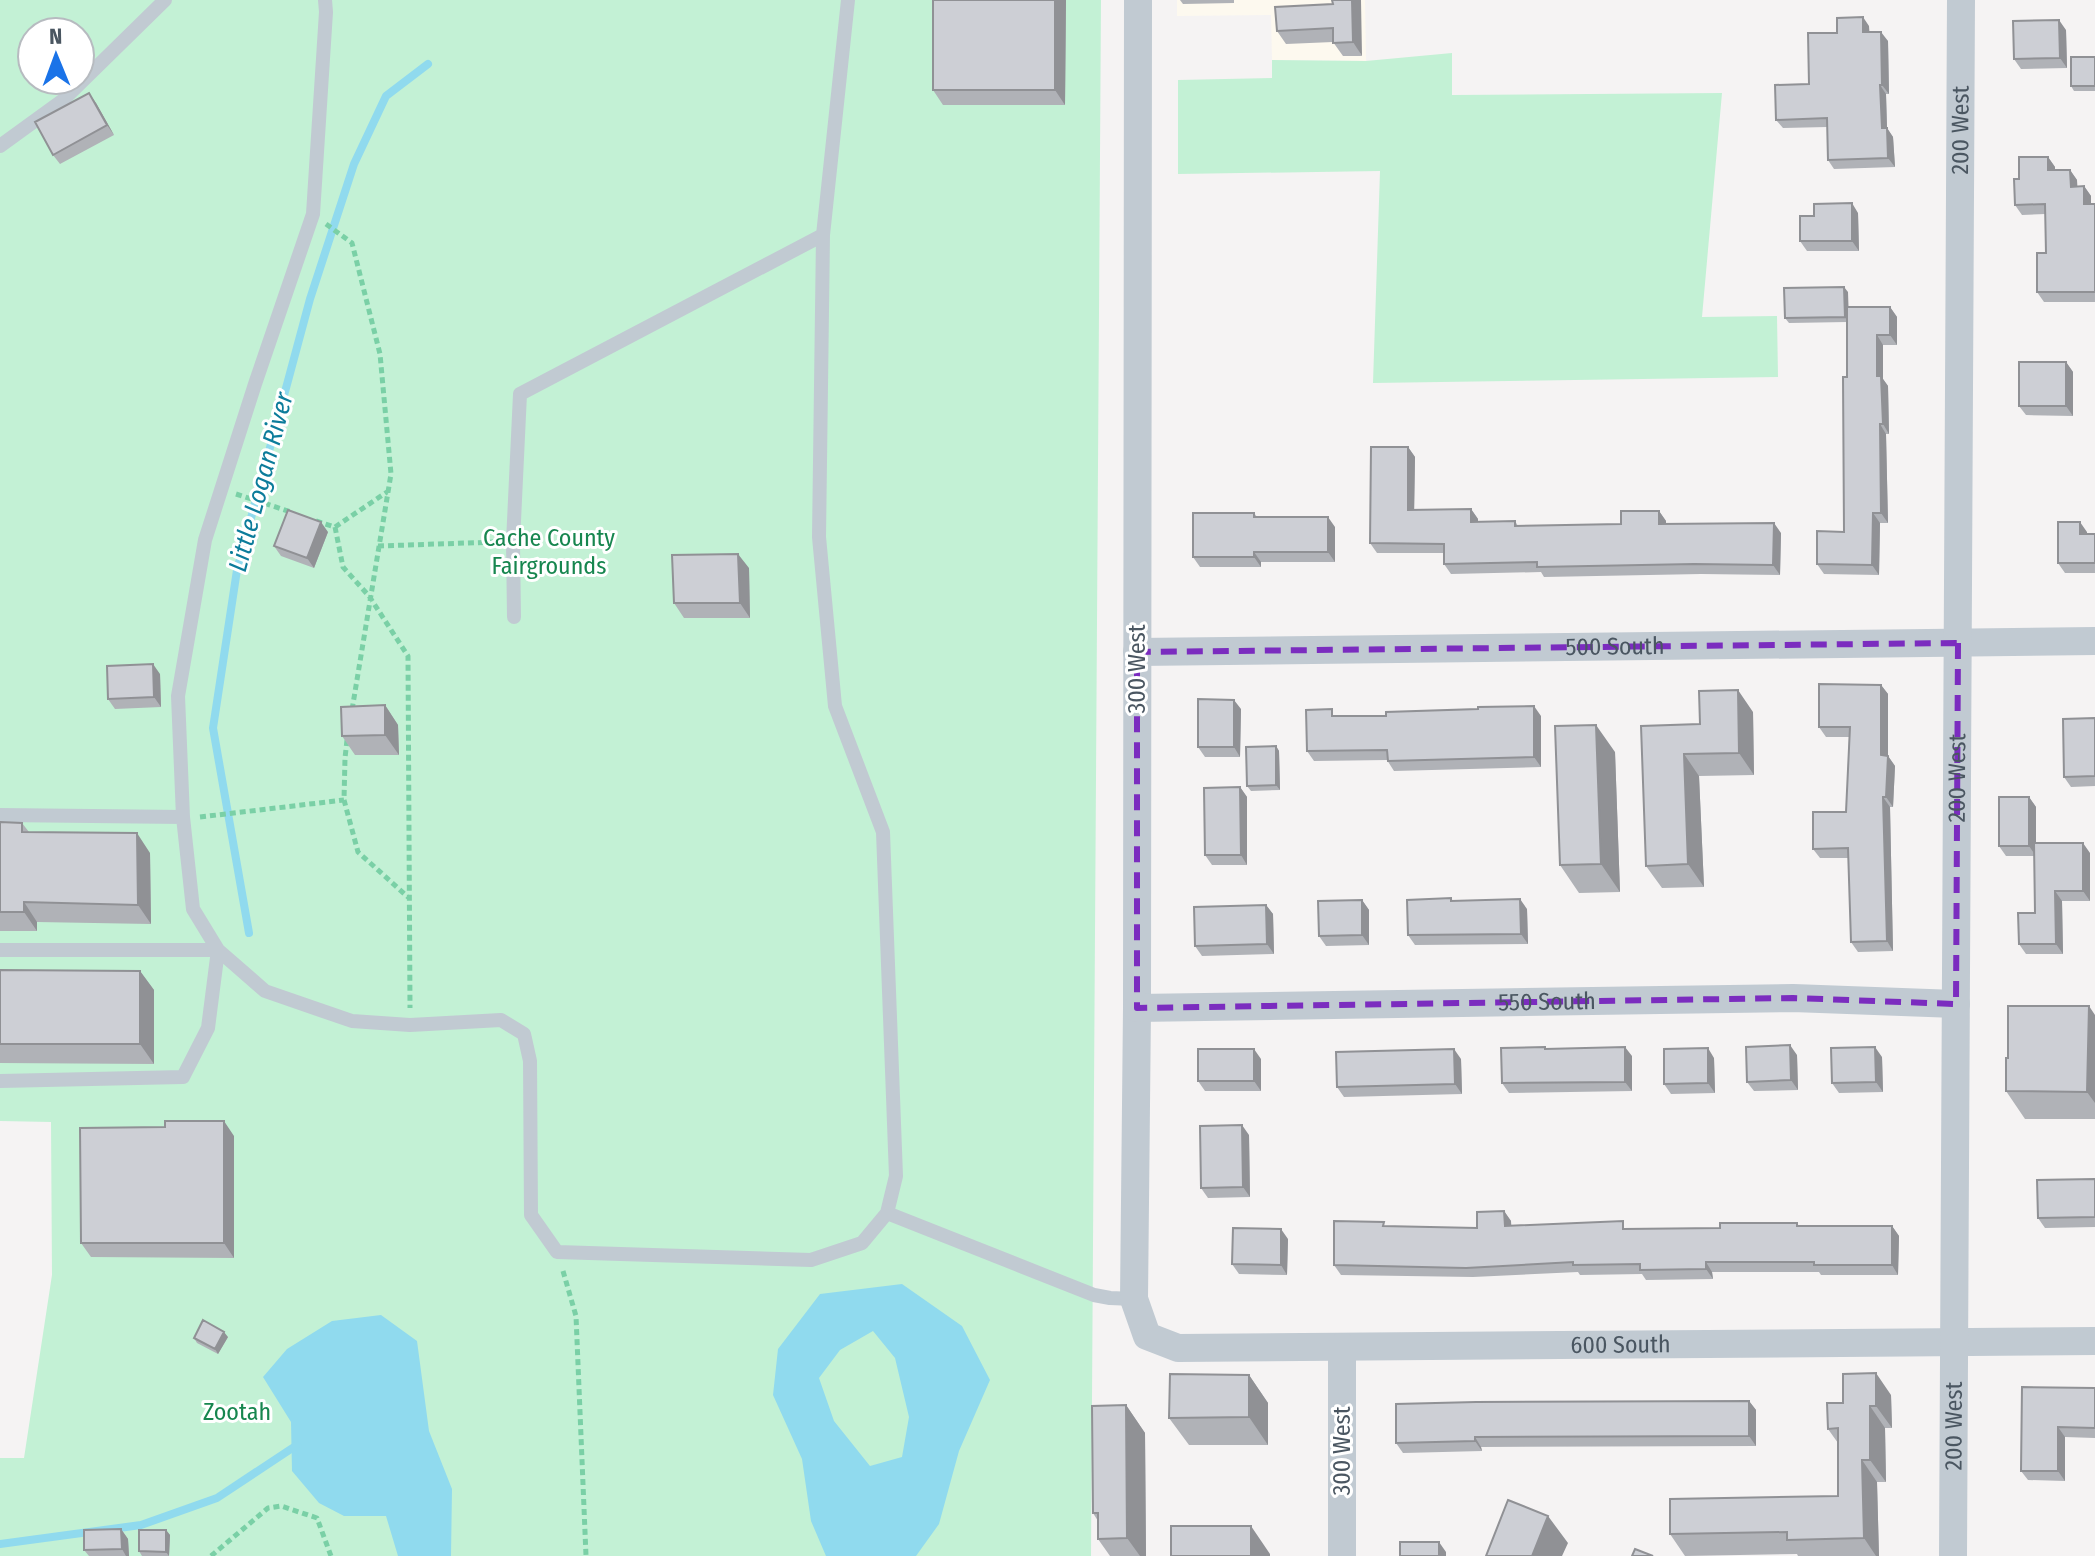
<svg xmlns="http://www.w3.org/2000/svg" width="2095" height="1556" font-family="'Fira Sans Condensed',sans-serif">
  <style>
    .commercial { fill: #fdf9ef }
    .green { fill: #c3f1d5; fill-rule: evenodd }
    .water { fill: #90daee; fill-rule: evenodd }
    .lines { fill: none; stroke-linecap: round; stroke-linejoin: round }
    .stream { stroke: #90daee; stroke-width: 8 }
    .path { stroke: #7ad0a6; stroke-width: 5; stroke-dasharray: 6 4; stroke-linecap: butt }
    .lane { stroke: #c1cad2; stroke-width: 14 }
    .street { stroke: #c1cad2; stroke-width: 28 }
    .wall { fill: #b0b2b7 }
    .shaded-wall { fill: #909195 }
    .building { fill: #cdcfd5; stroke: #909195; stroke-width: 2 }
    .marked { fill: none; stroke: #7b2cbf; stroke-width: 6; stroke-dasharray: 16 10; stroke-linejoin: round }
    .labels { text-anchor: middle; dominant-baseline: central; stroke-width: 6; stroke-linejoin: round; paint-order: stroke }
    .street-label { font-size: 24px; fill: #4a5661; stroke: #fff }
    .park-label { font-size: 24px; fill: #17864f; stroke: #fff }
    .water-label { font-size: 26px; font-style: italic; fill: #0c7c9b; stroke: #fff }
  </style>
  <rect width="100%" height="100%" fill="#f5f3f3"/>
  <!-- commercial -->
  <path class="commercial" d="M1177 0H1365L1366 61 1272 60 1271 15 1177 16Z"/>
  <!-- green -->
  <path class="green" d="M0 0H1101L1091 1556H0V1458H24L52 1275 51 1122 0 1121ZM32 32H80V80H32Z
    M1452 53V95L1722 93 1702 317 1777 316 1778 377 1373 383 1380 171 1178 174V80L1272 78V60L1366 61Z"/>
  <!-- water -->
  <path class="water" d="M902 1284 962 1326 990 1380 959 1451 939 1524 916 1556H826L811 1521 802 1459 773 1395 778 1349 820 1294ZM873 1331 895 1358 909 1417 902 1457 870 1466 834 1421 819 1378 840 1350Z
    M381 1315 417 1341 429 1431 452 1489 451 1556H398L386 1516H344L319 1503 292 1471 291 1422 263 1377 287 1349 332 1321Z"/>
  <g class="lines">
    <!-- stream -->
    <path class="stream" d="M249 933 213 728 237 570 310 299 354 164 386 96 428 64
      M0 1544 141 1525 217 1498 297 1445"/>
    <!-- path -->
    <path class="path" d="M326 224 352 243 380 354 391 474 352 710
      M236 494 291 512
      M316 521 335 527 387 492
      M335 527 343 567 369 596 408 656 410 1008
      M378 546 497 542
      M347 740 345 758 344 800 358 852 409 898
      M200 817 344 800
      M563 1271 576 1316 586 1556
      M211 1556 268 1508 281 1506 317 1518 331 1556"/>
    <!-- lane -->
    <path class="lane" d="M325 0 326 12 313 214 255 384 205 540 178 696 183 817 193 909 218 950 265 991 352 1021 410 1025 501 1020 524 1034 530 1061 531 1215 557 1252 811 1260 862 1243 887 1213 896 1176 883 832 835 706 819 537 823 235 848 0
      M0 146 62 101 165 0
      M514 617 513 542 520 394 823 235
      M0 815 183 817
      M0 950H218L208 1028 183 1077 0 1081
      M887 1213 1094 1295 1110 1298 1134 1299"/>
    <!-- street -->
    <g class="street">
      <path id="s1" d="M1138 0 1137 1008 1134 1299 1147 1336 1178 1348 2095 1341"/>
      <path id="s2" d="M1137 652 2095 641"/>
      <path id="s3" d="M1137 1008 1793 998 1956 1004"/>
      <path d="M1342 1556V1347"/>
      <path id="s4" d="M1953 1556 1961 0"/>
    </g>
  </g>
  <!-- wall -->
  <path class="wall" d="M1066 0 1065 105H943L933 90Z
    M1180 0H1234V3L1183 4Z
    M1333 4 1362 56H1343L1333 42 1286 44 1277 31Z
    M1869 26V32L1888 41 1889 94H1886L1887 128 1893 137 1895 167 1834 169 1828 160 1827 127 1783 128 1776 120 1809 84 1837 33Z
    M2066 30 2067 68 2021 69 2014 59Z
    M2095 57V91H2074L2071 86Z
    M96 103 114 135 60 164 53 155Z
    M2048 157 2055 167V170H2070L2077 180V186H2084L2091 196V204H2095V302H2044L2037 292 2046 253 2045 214 2022 215 2015 205 2019 179Z
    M1858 213 1859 251H1807L1800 241 1814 216Z
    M1848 292V307H1890L1897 317V345H1883V379L1888 386 1889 434H1886L1888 523H1880L1879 575 1824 574 1817 564 1844 532 1847 377V322L1789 323 1785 318Z
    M2066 362 2073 372V416L2026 415 2019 406Z
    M1408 447 1415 457 1414 510 1471 509 1478 519V521H1515L1518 526 1621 524 1659 511 1666 521V524L1781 533 1780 575 1701 574 1544 577 1541 572 1451 574 1444 564V553H1377L1370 543Z
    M1254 513 1257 517 1335 527V562H1261V567H1200L1193 557Z
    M328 532 314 568 281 556 274 546Z
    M2087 532V534H2095V573H2065L2058 563Z
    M749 568 750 618H684L674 603Z
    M160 674 161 707 115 709 108 699Z
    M1881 685 1888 694V756L1895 766 1893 807H1890L1893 951 1858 952 1851 942 1849 858H1820L1813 849 1846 812 1849 737H1826L1819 727Z
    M385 705 398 725 399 755H355L342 736Z
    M1241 709 1240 757H1205L1198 747Z
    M1753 712 1754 775 1699 776 1704 887 1662 888 1646 866 1641 726 1700 724Z
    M1337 716H1541V767L1394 771 1387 760 1314 761 1307 751Z
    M2095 718V786L2071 787 2064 777Z
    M1276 746 1279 751 1280 790 1251 791 1247 786Z
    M1615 752 1620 892 1579 893 1560 865Z
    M1240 787 1247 797V865H1212L1205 855Z
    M2029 797 2036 807V843L2090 853V901H2062L2063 954H2026L2019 944 2035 913 2034 856H2006L1999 846Z
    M0 822 22 823 29 832 150 853 151 924 37 922V931H0Z
    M1451 898 1453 901 1527 909 1528 944 1415 945 1408 935Z
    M1362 900 1369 910V945L1326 946 1319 936Z
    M1266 905 1273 914 1274 954 1202 956 1195 946Z
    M0 970 140 971 154 990V1064L0 1063Z
    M2095 1015V1119H2025L2006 1091Z
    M1546 1049 1632 1056V1091L1509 1093 1502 1083Z
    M1797 1055 1798 1090 1754 1091 1747 1082Z
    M1882 1057 1883 1092 1839 1093 1832 1083Z
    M1714 1058 1715 1093 1671 1094 1664 1084Z
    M1261 1059V1091H1205L1198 1081Z
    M1461 1059 1462 1094 1344 1097 1337 1087Z
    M1249 1135 1250 1197 1208 1198 1201 1188Z
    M234 1136V1258L91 1257 81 1243Z
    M2095 1179V1227L2045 1228 2038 1218Z
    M1504 1211 1511 1221V1226L1628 1229 1720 1228 1797 1223 1799 1226H1892L1899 1236 1898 1275H1821L1819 1272H1712L1713 1279 1646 1280 1642 1274 1580 1275 1578 1272 1473 1277 1341 1275 1334 1265 1387 1226 1477 1228Z
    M1288 1239 1287 1275 1239 1274 1232 1264Z
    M228 1337 218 1354 197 1343 194 1338Z
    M1249 1375 1268 1403V1445H1189L1169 1418Z
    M2022 1387 2095 1388V1438L2065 1437V1481L2028 1480 2021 1471Z
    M1891 1395 1892 1428H1885L1886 1482H1877L1879 1556H1798L1797 1554 1685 1556 1670 1534 1838 1496V1443L1828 1429 1843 1403Z
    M1749 1401 1756 1410V1446L1481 1447 1482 1451 1403 1453 1396 1443Z
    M1126 1405 1145 1433 1146 1556H1110L1098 1539V1521L1093 1513Z
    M121 1529 128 1539 129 1556H89L84 1550Z
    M166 1530 170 1535 169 1556H142L139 1551Z"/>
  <!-- shaded-wall -->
  <path class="shaded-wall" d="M1055 0H1066L1065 105 1055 90Z
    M1352 0H1361L1362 56 1353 42Z
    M1863 17 1869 26 1870 41 1863 32Z
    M2059 20 2066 30 2067 68 2060 58Z
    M1881 32 1888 41 1889 94 1882 85Z
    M1880 85 1886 94 1887 128 1893 137 1895 167 1888 158 1882 128Z
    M89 93 96 103 114 135 107 125Z
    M2048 157 2055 167V180L2048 170Z
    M2070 170 2077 180 2078 196 2071 187Z
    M2084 186 2091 196V214L2084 204Z
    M1852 203 1858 213 1859 251 1852 241Z
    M1844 287 1848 292 1849 322 1845 317Z
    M1890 307 1897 317V345L1890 335Z
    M1877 335 1883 345V379L1888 386 1889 434 1883 424 1877 376Z
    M2066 362 2073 372V416L2066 406Z
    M1880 424 1886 434 1888 523 1881 513Z
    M1408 447 1415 457 1414 520 1408 510Z
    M1471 509 1478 519V531L1471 522Z
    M1659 511 1666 521V534L1659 524Z
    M1873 513 1880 523 1879 575 1872 565Z
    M1328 517 1335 527V562L1328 552Z
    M321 522 328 532 314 568 307 558Z
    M2080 522 2087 532V544L2080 534Z
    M1774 523 1781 533 1780 575 1773 565Z
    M1254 552 1261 562V567L1254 557Z
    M738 554 749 568 750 618 740 603Z
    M153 664 160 674 161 707 154 697Z
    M1881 685 1888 694V765L1881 755Z
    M1738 690 1753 712 1754 775 1739 753Z
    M1234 700 1241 709 1240 757 1234 747Z
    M385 705 398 725 399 755 385 735Z
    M1534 706 1541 716V767L1534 757Z
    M1596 725 1615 752 1620 892 1601 864Z
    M1276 746 1279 751 1280 790 1276 785Z
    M1684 754 1699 776 1704 887 1688 864Z
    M1888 756 1895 766 1893 807 1886 797Z
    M1240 787 1247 797V865L1241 855Z
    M1883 797 1890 807 1893 951 1887 941Z
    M2029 797 2036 807V856L2029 846Z
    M137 833 150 853 151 924 138 905Z
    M2083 843 2090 853V901L2083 891Z
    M2055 891 2062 901 2063 954 2056 944Z
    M1520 899 1527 909 1528 944 1521 934Z
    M1362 900 1369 910V945L1362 935Z
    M24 902 37 922V931L24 912Z
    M1266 905 1273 914 1274 954 1267 944Z
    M140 971 154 990V1064L140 1044Z
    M2089 1006 2095 1015V1103L2087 1092Z
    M1790 1045 1797 1055 1798 1090 1791 1080Z
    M1625 1047 1632 1056V1091L1625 1082Z
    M1875 1047 1882 1057 1883 1092 1876 1082Z
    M1708 1048 1714 1058 1715 1093 1708 1083Z
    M1254 1049 1261 1059V1091L1254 1081Z
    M1454 1049 1461 1059 1462 1094 1455 1084Z
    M224 1121 234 1136V1258L224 1243Z
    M1242 1125 1249 1135 1250 1197 1243 1187Z
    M1504 1211 1511 1221 1512 1236 1505 1226Z
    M1892 1226 1899 1236 1898 1275 1892 1265Z
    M1281 1229 1288 1239 1287 1275 1281 1265Z
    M1706 1262 1712 1272 1713 1279 1706 1269Z
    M224 1332 228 1337 218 1354 215 1349Z
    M1876 1373 1891 1395 1892 1428 1876 1406Z
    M1249 1375 1268 1403V1445L1249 1417Z
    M1749 1401 1756 1410V1446L1749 1436Z
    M1126 1405 1145 1433 1146 1556H1140L1127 1538Z
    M1870 1406 1885 1428 1886 1482 1870 1460Z
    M2058 1427 2065 1437V1481L2058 1471Z
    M1475 1437 1481 1447 1482 1451 1475 1441Z
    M1862 1460 1877 1482 1879 1556H1876L1864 1538Z
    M1548 1516 1568 1543 1562 1556H1532Z
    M1251 1526 1270 1554V1556H1251Z
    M121 1529 128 1539 129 1556H126L122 1549Z
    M166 1530 170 1535 169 1556 166 1552Z
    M1439 1542 1446 1552V1556H1439Z"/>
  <!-- building -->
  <path class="building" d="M933 0H1055V90H933Z
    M1332 0H1352L1353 42 1333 43V28L1277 31 1275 7 1333 4Z
    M1863 17V32H1881L1882 85H1880L1882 128H1887L1888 158 1828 160 1827 118 1776 120 1775 85 1809 84 1808 33H1837V18Z
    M2059 20 2060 58 2014 59 2013 21Z
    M2071 57H2095V86H2071Z
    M89 93 107 125 53 155 35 122Z
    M2019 157H2048V170H2070L2071 187 2084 186V204H2095V292H2037V253H2046L2045 204 2015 205 2014 179H2019Z
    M1852 203V241H1800V216H1814V204Z
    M1844 287 1845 317 1785 318 1784 288Z
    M1847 307H1890V335H1877V376H1881L1883 424H1880L1881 513H1873L1872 565 1817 564V531L1844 532 1843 377H1847Z
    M2019 362H2066V406H2019Z
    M1371 447H1408V510L1471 509V522L1515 521V526L1621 524V511H1659V524L1774 523 1773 565 1694 564 1537 567V562L1444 564V544L1370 543Z
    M288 510 321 522 307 558 274 546Z
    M1193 513H1254V517H1328V552H1254V557H1193Z
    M2058 522H2080V534H2095V563H2058Z
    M738 554 740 603H674L672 555Z
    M153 664 154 697 108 699 107 666Z
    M1819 684 1881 685V755L1888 756 1886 797H1883L1887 941 1851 942 1848 848 1813 849V812H1846L1850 727H1819Z
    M1738 690 1739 753 1684 754 1688 864 1646 866 1641 726 1700 724 1699 691Z
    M1198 699 1234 700V747H1198Z
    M385 705V735L342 736 341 707Z
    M1534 706V757L1388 761 1387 750 1307 751 1306 710 1332 709V716H1386V712L1478 709V707Z
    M2095 718V776L2064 777 2063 719Z
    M1596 725 1601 864 1560 865 1555 726Z
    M1276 746V785L1247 786 1246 747Z
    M1240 787 1241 855H1205L1204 788Z
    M1999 797H2029V846H1999Z
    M0 822 22 823V832L137 833 138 905 24 902V912H0Z
    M2034 843H2083V891H2055L2056 944H2019L2018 913H2035Z
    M1451 898V901L1520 899 1521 934 1408 935 1407 900Z
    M1362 900V935L1319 936 1318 901Z
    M1266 905 1267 944 1195 946 1194 907Z
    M0 970 140 971V1044H0Z
    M2008 1006H2089L2087 1092 2006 1091V1058H2008Z
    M1790 1045 1791 1080 1747 1082 1746 1047Z
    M1545 1047V1049L1625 1047V1082L1502 1083 1501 1048Z
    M1875 1047 1876 1082 1832 1083 1831 1048Z
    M1708 1048V1083L1664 1084V1049Z
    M1198 1049H1254V1081H1198Z
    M1454 1049 1455 1084 1337 1087 1336 1052Z
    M165 1121H224V1243H81L80 1128 165 1127Z
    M1242 1125 1243 1187 1201 1188 1200 1126Z
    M2095 1179V1217L2038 1218 2037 1180Z
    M1504 1211 1505 1226 1623 1221V1229L1720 1228V1223H1797V1226H1892V1265H1814V1262H1706V1269L1640 1270V1264L1573 1265V1262L1466 1268 1334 1265V1221L1384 1222 1383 1226 1477 1228V1212Z
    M1233 1228 1281 1229V1265L1232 1264Z
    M203 1320 224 1332 215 1349 194 1338Z
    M1876 1373V1406H1870V1460H1862L1864 1538 1787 1540V1532L1670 1534V1499L1838 1496V1428L1828 1429 1827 1403H1843V1374Z
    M1170 1374 1249 1375V1417L1169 1418Z
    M2022 1387 2095 1388V1428L2058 1427V1471H2021Z
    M1749 1401V1436L1475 1437V1441L1396 1443V1404L1476 1402Z
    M1126 1405 1127 1538 1098 1539V1513H1093L1092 1406Z
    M1508 1500 1548 1516 1532 1556H1486Z
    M1171 1526H1251V1556H1171Z
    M121 1529 122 1549 84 1550V1530Z
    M139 1530H166V1552L139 1551Z
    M1400 1542H1439V1556H1400Z
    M1635 1549 1653 1556H1632Z"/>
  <!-- marked area -->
  <path class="marked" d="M1958 643 1956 1004 1793 998 1137 1008V652Z"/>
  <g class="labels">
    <!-- street labels -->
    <g class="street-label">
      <text stroke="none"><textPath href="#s4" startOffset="1426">200 West</textPath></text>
      <text stroke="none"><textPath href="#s2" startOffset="478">500 South</textPath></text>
      <text transform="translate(1137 669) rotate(-90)">300 West</text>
      <text stroke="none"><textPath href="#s4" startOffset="778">200 West</textPath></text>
      <text stroke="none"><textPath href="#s3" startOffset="410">550 South</textPath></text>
      <text stroke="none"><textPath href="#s1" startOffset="1814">600 South</textPath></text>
      <text stroke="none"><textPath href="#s4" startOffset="130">200 West</textPath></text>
      <text transform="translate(1342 1451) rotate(-90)">300 West</text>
    </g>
    <!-- park labels -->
    <g class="park-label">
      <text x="549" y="538">Cache County<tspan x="549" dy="28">Fairgrounds</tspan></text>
      <text x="237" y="1412">Zootah</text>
    </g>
    <!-- water labels -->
    <g class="water-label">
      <text transform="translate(261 482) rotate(-75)">Little Logan River</text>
    </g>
  </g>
  <!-- north arrow -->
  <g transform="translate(56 56) rotate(359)"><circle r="38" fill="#ffffff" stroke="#b7bbc0" stroke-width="2"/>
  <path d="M0-6L14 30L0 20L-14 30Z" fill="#1a73e8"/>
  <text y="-12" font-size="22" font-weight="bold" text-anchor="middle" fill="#4a5661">N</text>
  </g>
</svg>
